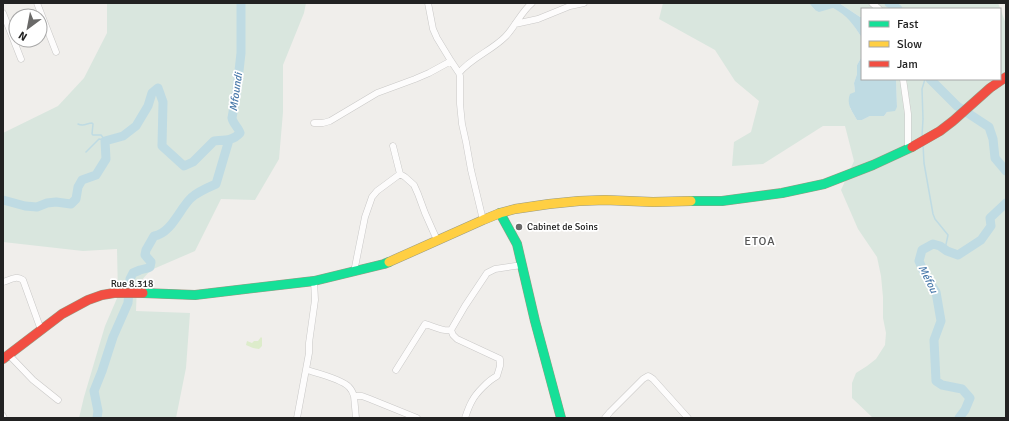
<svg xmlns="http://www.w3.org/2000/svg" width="1009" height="421" font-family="Signika,sans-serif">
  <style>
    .grass { fill: #ddeccb }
    .wetland { fill: #d9e6de }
    .water { fill: #bfdbe3 }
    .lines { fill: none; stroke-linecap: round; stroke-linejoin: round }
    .stream { stroke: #bfdbe3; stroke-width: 1.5 }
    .river { stroke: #bfdbe3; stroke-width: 9 }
    .street-casing { stroke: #c9c8c7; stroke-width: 7 }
    .fast-casing { stroke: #999a82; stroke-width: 10 }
    .slow-casing { stroke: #999a82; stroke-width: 10 }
    .jam-casing { stroke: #999a82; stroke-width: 10 }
    .street { stroke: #fdfcfc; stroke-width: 6 }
    .fast { stroke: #16e098; stroke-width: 9 }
    .slow { stroke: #ffcf43; stroke-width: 9 }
    .jam { stroke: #f24e42; stroke-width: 9 }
    .poi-dot { fill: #6a6968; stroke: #fff; stroke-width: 1.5 }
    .labels { text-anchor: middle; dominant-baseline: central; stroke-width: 3.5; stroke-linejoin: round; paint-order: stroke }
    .poi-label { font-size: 10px; fill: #222; stroke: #fff; text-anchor: start }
    .street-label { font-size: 10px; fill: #222; stroke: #fff }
    .water-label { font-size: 11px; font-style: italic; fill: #4a7aab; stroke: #fff }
    .quarter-label { font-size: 12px; letter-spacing: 1px; fill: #555; stroke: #fff }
  </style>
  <rect width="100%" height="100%" fill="#f0eeeb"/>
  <!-- grass -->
  <path class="grass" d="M261 337 262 338V346L259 349 253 348 246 345 247 341 252 343 254 341H258Z"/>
  <!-- wetland -->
  <path class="wetland" d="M107 3H306L304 13 283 65V112L279 159 255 200 221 199 195 251 151 270 137 285 136 311 190 313 186 368 176 418H79L84 397 105 326 118 296 117 249 83 251 3 242V133L58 106 84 78 107 33Z
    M663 3H809L815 10 833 8 842 12 851 21 862 38V56L857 65V74L854 83 855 92 850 108 857 120H862L870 116H884L887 112 897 107 896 79H1000V9H862V17H860L839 3H998L1006 24V418H873L852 398V383L856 373 867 366 876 359 885 345 886 333 883 318V297L881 276 877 257 858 229 841 190 854 161 845 126H823L763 164 732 166 734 142 751 132 759 101 735 81 715 50 659 19Z"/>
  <!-- water -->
  <path class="water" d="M809 3H839L860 17H862V38C853 24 848 16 833 8L819 12 815 10Z
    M862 56V79H896L897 107 895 111 887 112 884 116H870L862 120H857C852 111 846 104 850 94L855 92 854 83 857 74V65Z"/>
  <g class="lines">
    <!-- stream -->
    <path class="stream" d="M78 124C84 127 87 123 92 123L93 124 92 134 93 135H101L105 140 99 139 86 152
      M922 136 923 119 922 89 925 79
      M923 144 924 163 933 214 935 219 948 235 945 249"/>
    <!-- river -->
    <path class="river" d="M889 3 898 9
      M930 79 957 106 989 127 993 139 995 158 1006 171
      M3 200 25 206 37 207 47 203 56 202 71 204 76 199 78 187 82 180 96 175 106 159 105 141 123 136 136 126 148 106 152 93 158 88 163 102 162 146 184 166 193 162 214 141C224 140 233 141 240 133 239 128 233 124 232 118L237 89 241 53V3
      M97 418 98 411 94 391 102 371 113 337 128 303 130 279 133 273 140 270 148 268 150 267 151 262 145 255 146 250 154 236C171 234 180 208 191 198 196 193 209 187 216 184L229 140
      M959 418 965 410 970 398 962 389 942 385 936 381 934 340 941 321 936 292 926 277 919 261 922 250 933 244 940 246 947 251 958 255 981 240 991 226 990 218 1006 203"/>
    <defs>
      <path id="street" d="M37 3 56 52
        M428 3 433 29 437 38 451 61 459 73 460 76V104L462 124 466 142 471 170 483 220
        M872 3 879 9
        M3 13 21 59
        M515 24 538 19 570 6 584 3
        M459 73C471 58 491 51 505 37 515 27 521 12 532 3
        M903 79 908 114V149
        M314 123H323L330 121 377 93 415 79 429 73 451 61
        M393 146 400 174 405 177 414 185 418 194 425 213 437 240
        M354 272 365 217 372 197 377 191 400 174
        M3 282C10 280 16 275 23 280L41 330
        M451 330 453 335 457 339 500 359V366L497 376C489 380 476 393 472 401 469 406 467 412 465 418
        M9 355 33 380 58 400
        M307 370C317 373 342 379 349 387 351 389 353 393 354 396H362L370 399 417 418
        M396 370 425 324C434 326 442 332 451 330L465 306 487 273 495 269 522 265
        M354 396 356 418
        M3 416 4 418
        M297 418 309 353V343L315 300 314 281
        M605 418 610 412 643 379 648 376 650 377 653 379 688 418"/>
      <path id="fast" d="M691 201H722L782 193 824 184 873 165 912 147
        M500 213 517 244 535 321 561 418
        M143 293 195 295 314 281 384 264 389 262"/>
      <path id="slow" d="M389 262 483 220 500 213 515 209 549 204 579 201 605 200 653 202 691 201"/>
      <path id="jam" d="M912 147 940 131 953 121 990 88 1006 77
        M3 359 62 314 88 300 102 295 114 293H143"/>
    </defs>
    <!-- street casing -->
    <use href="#street" class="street-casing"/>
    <!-- fast casing -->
    <use href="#fast" class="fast-casing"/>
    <!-- slow casing -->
    <use href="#slow" class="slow-casing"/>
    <!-- jam casing -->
    <use href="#jam" class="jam-casing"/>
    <!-- street -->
    <use href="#street" class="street"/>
    <!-- fast -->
    <use href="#fast" class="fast"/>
    <!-- slow -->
    <use href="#slow" class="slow"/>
    <!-- jam -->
    <use href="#jam" class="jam"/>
  </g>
  <!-- markers -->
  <circle class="poi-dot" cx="519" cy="227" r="4"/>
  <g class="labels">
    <!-- poi labels -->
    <g class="poi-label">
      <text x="527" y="227">Cabinet de Soins</text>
    </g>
    <!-- street labels -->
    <g class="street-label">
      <text x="132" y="284">Rue 8.318</text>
    </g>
    <!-- water labels -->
    <g class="water-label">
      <text transform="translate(236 92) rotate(-82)">Mfoundi</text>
      <text transform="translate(928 279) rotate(64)">Méfou</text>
    </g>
    <!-- quarter labels -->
    <g class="quarter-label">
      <text x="760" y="241">ETOA</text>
    </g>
  </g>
  <!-- border -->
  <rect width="1009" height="421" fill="none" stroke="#222222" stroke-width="8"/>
  <!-- legend -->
  <rect x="861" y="8" width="140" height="72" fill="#ffffff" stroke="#a7a7a7"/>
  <rect x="869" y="21" width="20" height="6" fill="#16e098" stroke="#a7a7a7"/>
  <text x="897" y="28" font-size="12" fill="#222222">Fast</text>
  <rect x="869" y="41" width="20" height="6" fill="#ffcf43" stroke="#a7a7a7"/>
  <text x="897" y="48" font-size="12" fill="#222222">Slow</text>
  <rect x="869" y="61" width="20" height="6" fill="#f24e42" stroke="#a7a7a7"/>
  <text x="897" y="68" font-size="12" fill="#222222">Jam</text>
  <!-- north arrow -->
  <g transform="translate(28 28) rotate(212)"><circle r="19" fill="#ffffff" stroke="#a7a7a7"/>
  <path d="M0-3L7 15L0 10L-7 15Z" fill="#6a6968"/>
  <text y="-6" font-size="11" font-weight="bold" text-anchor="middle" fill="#222222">N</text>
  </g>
</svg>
